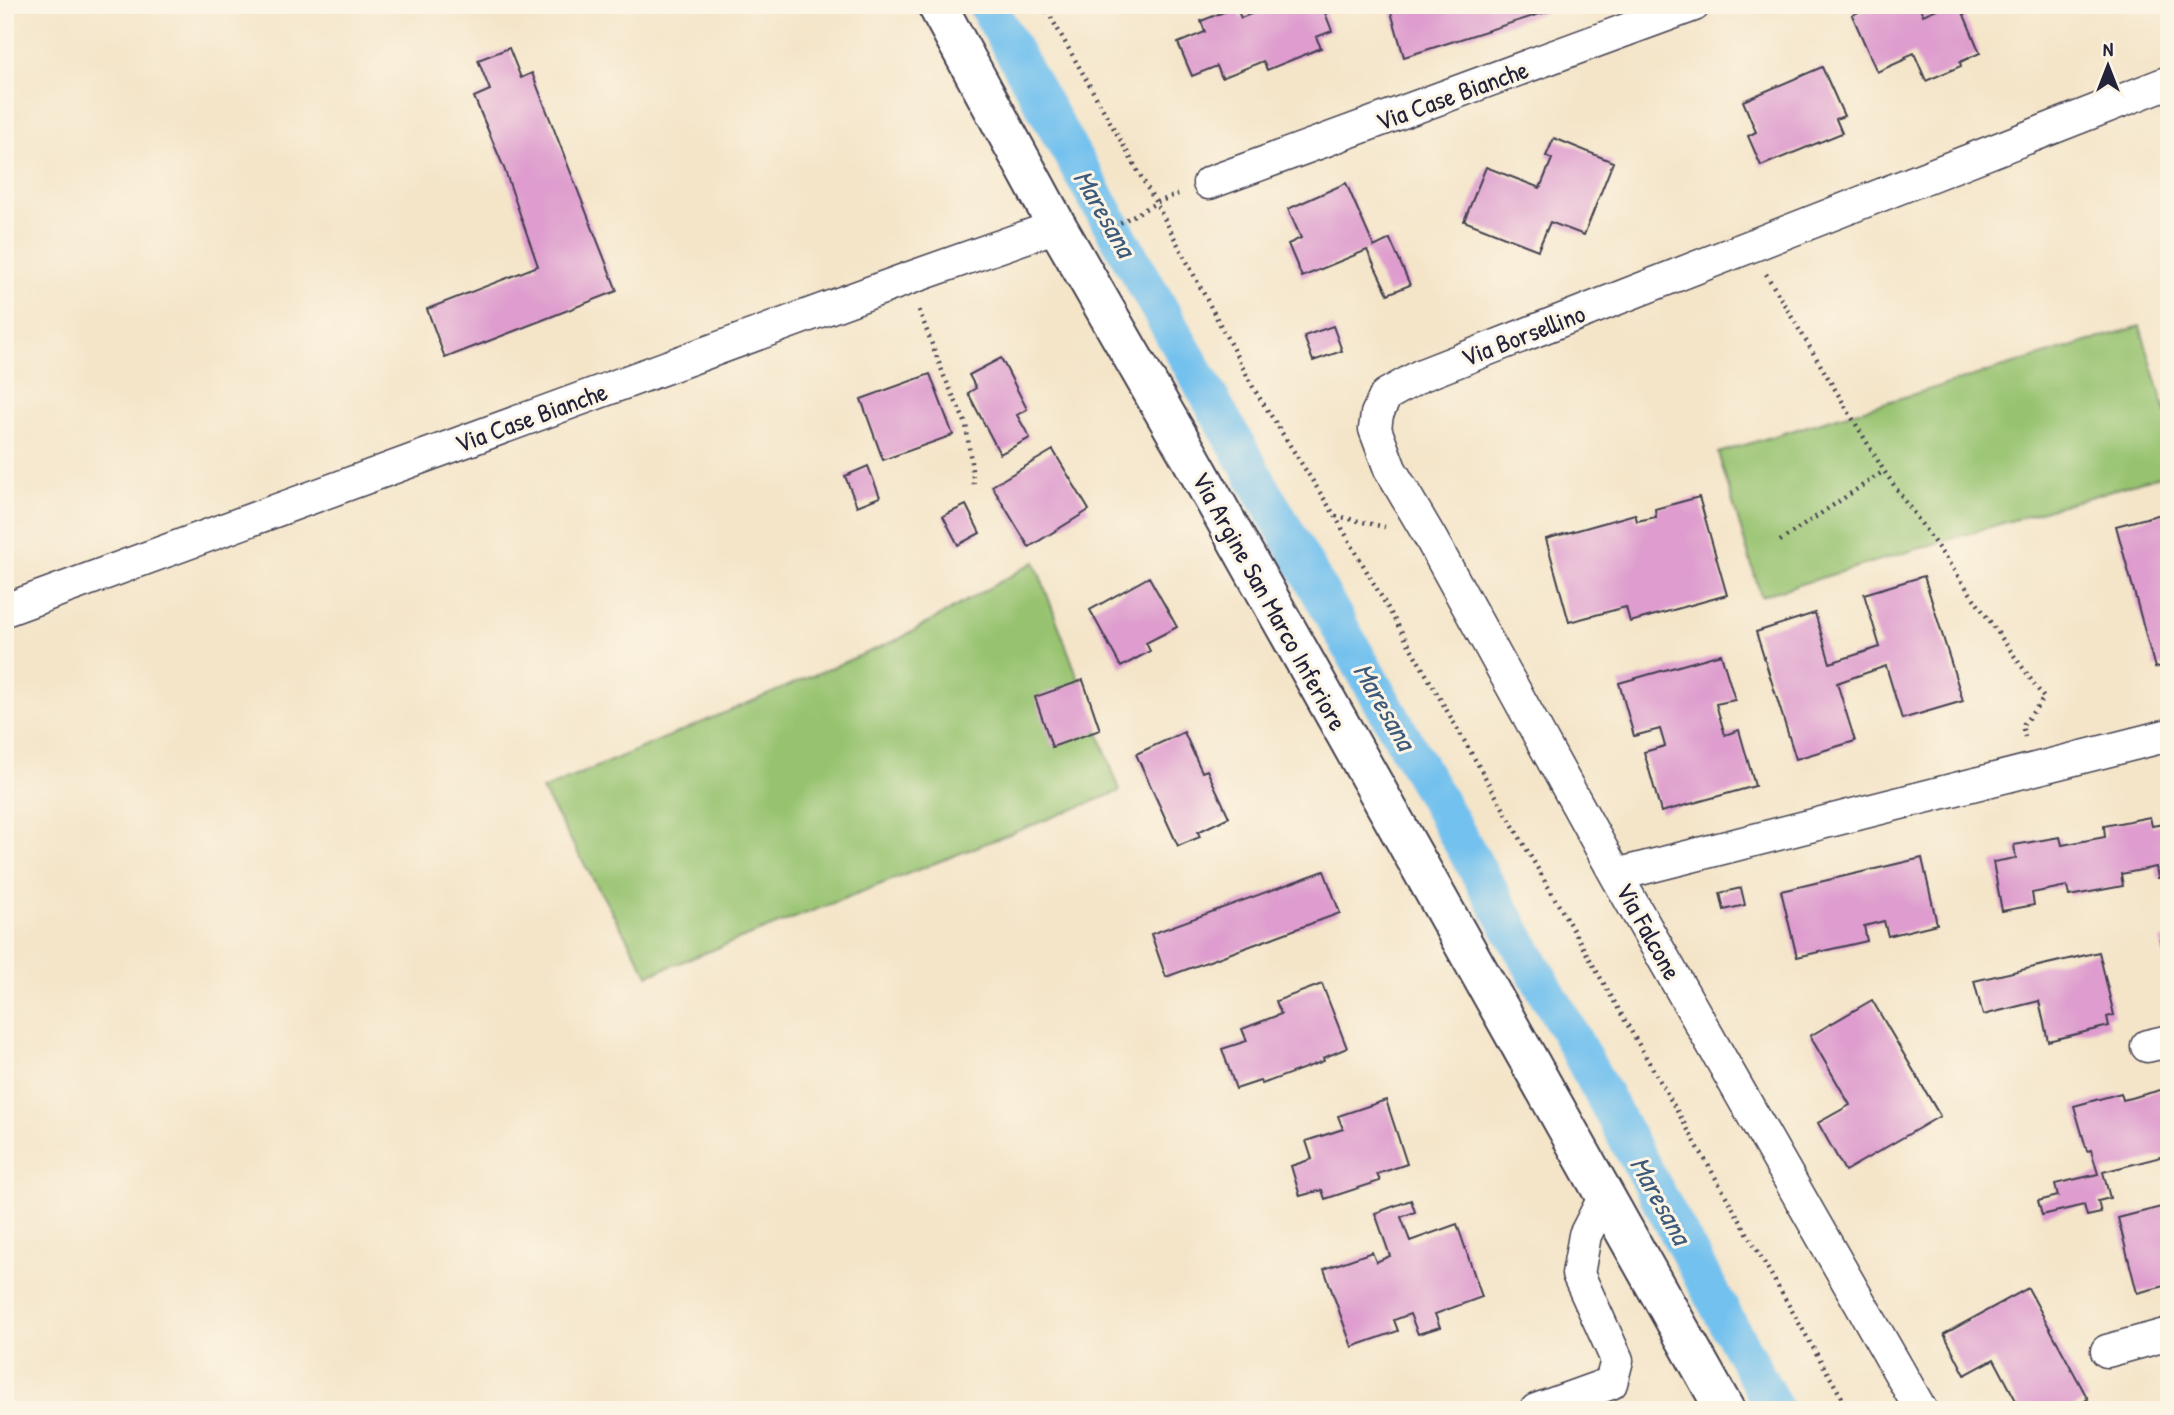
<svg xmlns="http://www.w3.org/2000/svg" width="2174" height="1415" font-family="'Patrick Hand',sans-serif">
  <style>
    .green { fill: #97c370; stroke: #5c7256; stroke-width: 2 }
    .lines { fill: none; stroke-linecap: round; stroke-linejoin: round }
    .canal { stroke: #73c1ee; stroke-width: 38 }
    .building { fill: #de9dce }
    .street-casing { stroke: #423f50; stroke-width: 35 }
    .secondary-casing { stroke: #423f50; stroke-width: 42 }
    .path { stroke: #423f50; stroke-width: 4.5; stroke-dasharray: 2 5; stroke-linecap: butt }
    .street { stroke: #fff; stroke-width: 32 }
    .secondary { stroke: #fff; stroke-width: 38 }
    .labels { text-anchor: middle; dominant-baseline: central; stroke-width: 6; stroke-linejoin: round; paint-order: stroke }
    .street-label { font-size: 26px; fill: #22223b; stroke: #fcf5e5 }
    .water-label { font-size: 28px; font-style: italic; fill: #3e5a7a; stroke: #fcf5e5 }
  </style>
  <rect width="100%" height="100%" fill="#fcf5e5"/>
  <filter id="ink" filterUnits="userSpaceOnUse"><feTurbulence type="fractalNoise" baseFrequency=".0143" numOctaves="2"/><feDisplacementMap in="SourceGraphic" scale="14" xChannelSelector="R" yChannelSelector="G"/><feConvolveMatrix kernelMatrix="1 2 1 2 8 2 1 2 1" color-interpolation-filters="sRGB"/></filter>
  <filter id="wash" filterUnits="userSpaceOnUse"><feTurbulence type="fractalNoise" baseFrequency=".00686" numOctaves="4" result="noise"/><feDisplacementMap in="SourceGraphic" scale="28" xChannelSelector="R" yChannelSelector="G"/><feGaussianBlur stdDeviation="1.57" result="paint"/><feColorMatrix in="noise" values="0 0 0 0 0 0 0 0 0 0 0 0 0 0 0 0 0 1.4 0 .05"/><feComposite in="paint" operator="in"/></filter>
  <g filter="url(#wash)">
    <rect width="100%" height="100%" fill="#f4e5c9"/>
    <!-- green -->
    <path class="green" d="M2140 326 2169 422V473L1761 596 1718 453Z
      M1035 562 1120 791 648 975 542 790 899 639Z"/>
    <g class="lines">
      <!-- canal -->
      <path class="canal" d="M987 5 1558 1012 1775 1410"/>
    </g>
    <g id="blocks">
      <!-- building -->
      <path class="building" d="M1273 5H1303L1304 8 1309 5H1322L1332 31 1316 37 1321 48 1267 70 1263 61 1222 78 1217 66 1192 76 1178 43 1205 32 1201 21 1236 7 1241 18Z
        M1389 5H1565V6L1404 57Z
        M1874 5H1919L1923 15 1946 5H1960L1980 53 1960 62 1961 66 1926 81 1914 53 1905 57 1906 59 1877 72 1852 15Z
        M509 48 521 78 532 73 617 291 445 358 427 309 538 266 504 168 474 97 490 90 478 60Z
        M1822 67 1844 116 1836 119 1842 133 1761 166 1748 136 1756 132 1743 101Z
        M1554 138 1613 162 1584 235 1550 222 1538 250 1464 221 1486 167 1540 188 1552 159 1546 156Z
        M1346 183 1374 247 1390 239 1410 285 1388 294 1367 250 1302 277 1288 244 1301 238 1288 209Z
        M1333 326 1342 351 1313 361 1304 336Z
        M1001 358 1027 409 1017 415 1030 438 1000 454 968 393 976 388 969 375Z
        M930 374 953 435 883 460 861 399Z
        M1053 450 1089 510 1029 547 992 486Z
        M868 466 880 497 857 506 845 476Z
        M1699 497 1727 595 1630 622 1626 607 1569 622 1546 539 1635 514 1637 521 1656 517 1655 509Z
        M966 505 980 533 958 545 943 516Z
        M2169 512V664L2155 668 2116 526Z
        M1924 576 1963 701 1902 719 1886 666 1837 683 1855 741 1796 759 1756 632 1815 613 1830 663 1880 647 1864 594Z
        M1149 577 1177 627 1146 643 1150 651 1121 667 1090 610Z
        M1721 654 1735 700 1716 704 1725 735 1739 730 1755 786 1661 812 1644 752 1665 746 1660 729 1634 736 1619 683Z
        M1083 680 1100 730 1052 747 1035 697Z
        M1184 732 1202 772 1207 770 1229 817 1198 832 1200 837 1178 846 1136 754Z
        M2150 817 2152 826 2169 823V876L2158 878 2156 867 2121 874 2123 886 2069 896 2067 886 2032 893 2034 905 2002 911 1993 862 2016 858 2014 845 2060 837 2062 845 2105 837 2104 826Z
        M1922 858 1937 924 1888 936 1884 921 1864 926 1867 941 1797 957 1781 891Z
        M1324 871 1340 913 1166 977 1151 934Z
        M1741 888 1745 905 1724 910 1720 893Z
        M2169 938V964L2166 965 2160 940Z
        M2099 952 2114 1015 2107 1017 2109 1026 2048 1041 2039 1001 1983 1015 1974 981Z
        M1322 984 1347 1048 1323 1058 1324 1061 1262 1084 1260 1081 1236 1089 1222 1049 1247 1041 1242 1029 1281 1014 1276 1001Z
        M1872 1000 1940 1116 1845 1171 1818 1123 1850 1105 1810 1036Z
        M2168 1088 2169 1155 2103 1172 2110 1198 2098 1201 2101 1213 2087 1216 2084 1205 2042 1215 2038 1201 2058 1196 2055 1184 2098 1174 2091 1150 2087 1151 2074 1106 2121 1093 2123 1100Z
        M1386 1100 1407 1164 1377 1174 1380 1181 1325 1199 1322 1190 1300 1196 1291 1166 1312 1159 1306 1141 1343 1129 1338 1116Z
        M1411 1200 1415 1212 1401 1217 1410 1241 1457 1224 1482 1297 1435 1314 1440 1327 1418 1334 1410 1314 1394 1320 1398 1331 1352 1347 1324 1269 1372 1252 1376 1262 1390 1256 1375 1213Z
        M2169 1205V1285L2137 1293 2118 1218Z
        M2028 1288 2088 1399 2069 1410H2021L1994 1359 1965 1375 1944 1334Z"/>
    </g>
  </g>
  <g filter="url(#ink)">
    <use href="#blocks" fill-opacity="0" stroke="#423f50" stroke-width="2"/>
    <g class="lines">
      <defs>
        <path id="street" d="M1209 183 1694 5
          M5 610 907 279 1057 226
          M1616 875 1430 537 1390 469 1375 429 1377 414 1386 395 1422 375 2169 82
          M2147 1046 2169 1041
          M2107 1351 2169 1334
          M1536 1410 1611 1383 1617 1360 1578 1274 1585 1235 1605 1196
          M1921 1410 1616 875 2169 735"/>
        <path id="secondary" d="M937 5 1057 226 1190 457 1725 1410"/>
      </defs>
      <!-- street casing -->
      <use href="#street" class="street-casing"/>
      <!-- secondary casing -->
      <use href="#secondary" class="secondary-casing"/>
      <!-- path -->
      <path class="path" d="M1044 5 1156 203 1254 389 1335 516 1849 1410
        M1102 233 1156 203 1178 194
        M1766 274 1884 471 2044 698 2022 726 2025 737
        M919 310 944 376 966 424 974 485
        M1336 516 1385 527
        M1780 541 1884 471"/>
      <!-- street -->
      <use href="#street" class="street"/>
      <!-- secondary -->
      <use href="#secondary" class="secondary"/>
    </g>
  </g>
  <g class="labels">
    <!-- street labels -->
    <g class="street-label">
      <text transform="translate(1452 95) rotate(-20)">Via Case Bianche</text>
      <text transform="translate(1523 335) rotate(-21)">Via Borsellino</text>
      <text transform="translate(531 417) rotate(-20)">Via Case Bianche</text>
      <text transform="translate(1270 601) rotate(61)">Via Argine San Marco Inferiore</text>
      <text transform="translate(1649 931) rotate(61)">Via Falcone</text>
    </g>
    <!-- water labels -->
    <g class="water-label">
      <text transform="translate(1105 213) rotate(60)">Maresana</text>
      <text transform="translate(1385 706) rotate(60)">Maresana</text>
      <text transform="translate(1661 1200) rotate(61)">Maresana</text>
    </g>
  </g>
  <!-- margin -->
  <rect width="2174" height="1415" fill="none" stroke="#fcf5e5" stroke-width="28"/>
  <!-- north arrow -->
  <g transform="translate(2108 66)" stroke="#fcf5e5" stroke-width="5" paint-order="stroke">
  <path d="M0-5L12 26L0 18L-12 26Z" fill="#22223b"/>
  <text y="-10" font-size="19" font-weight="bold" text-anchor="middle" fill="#22223b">N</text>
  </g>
</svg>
